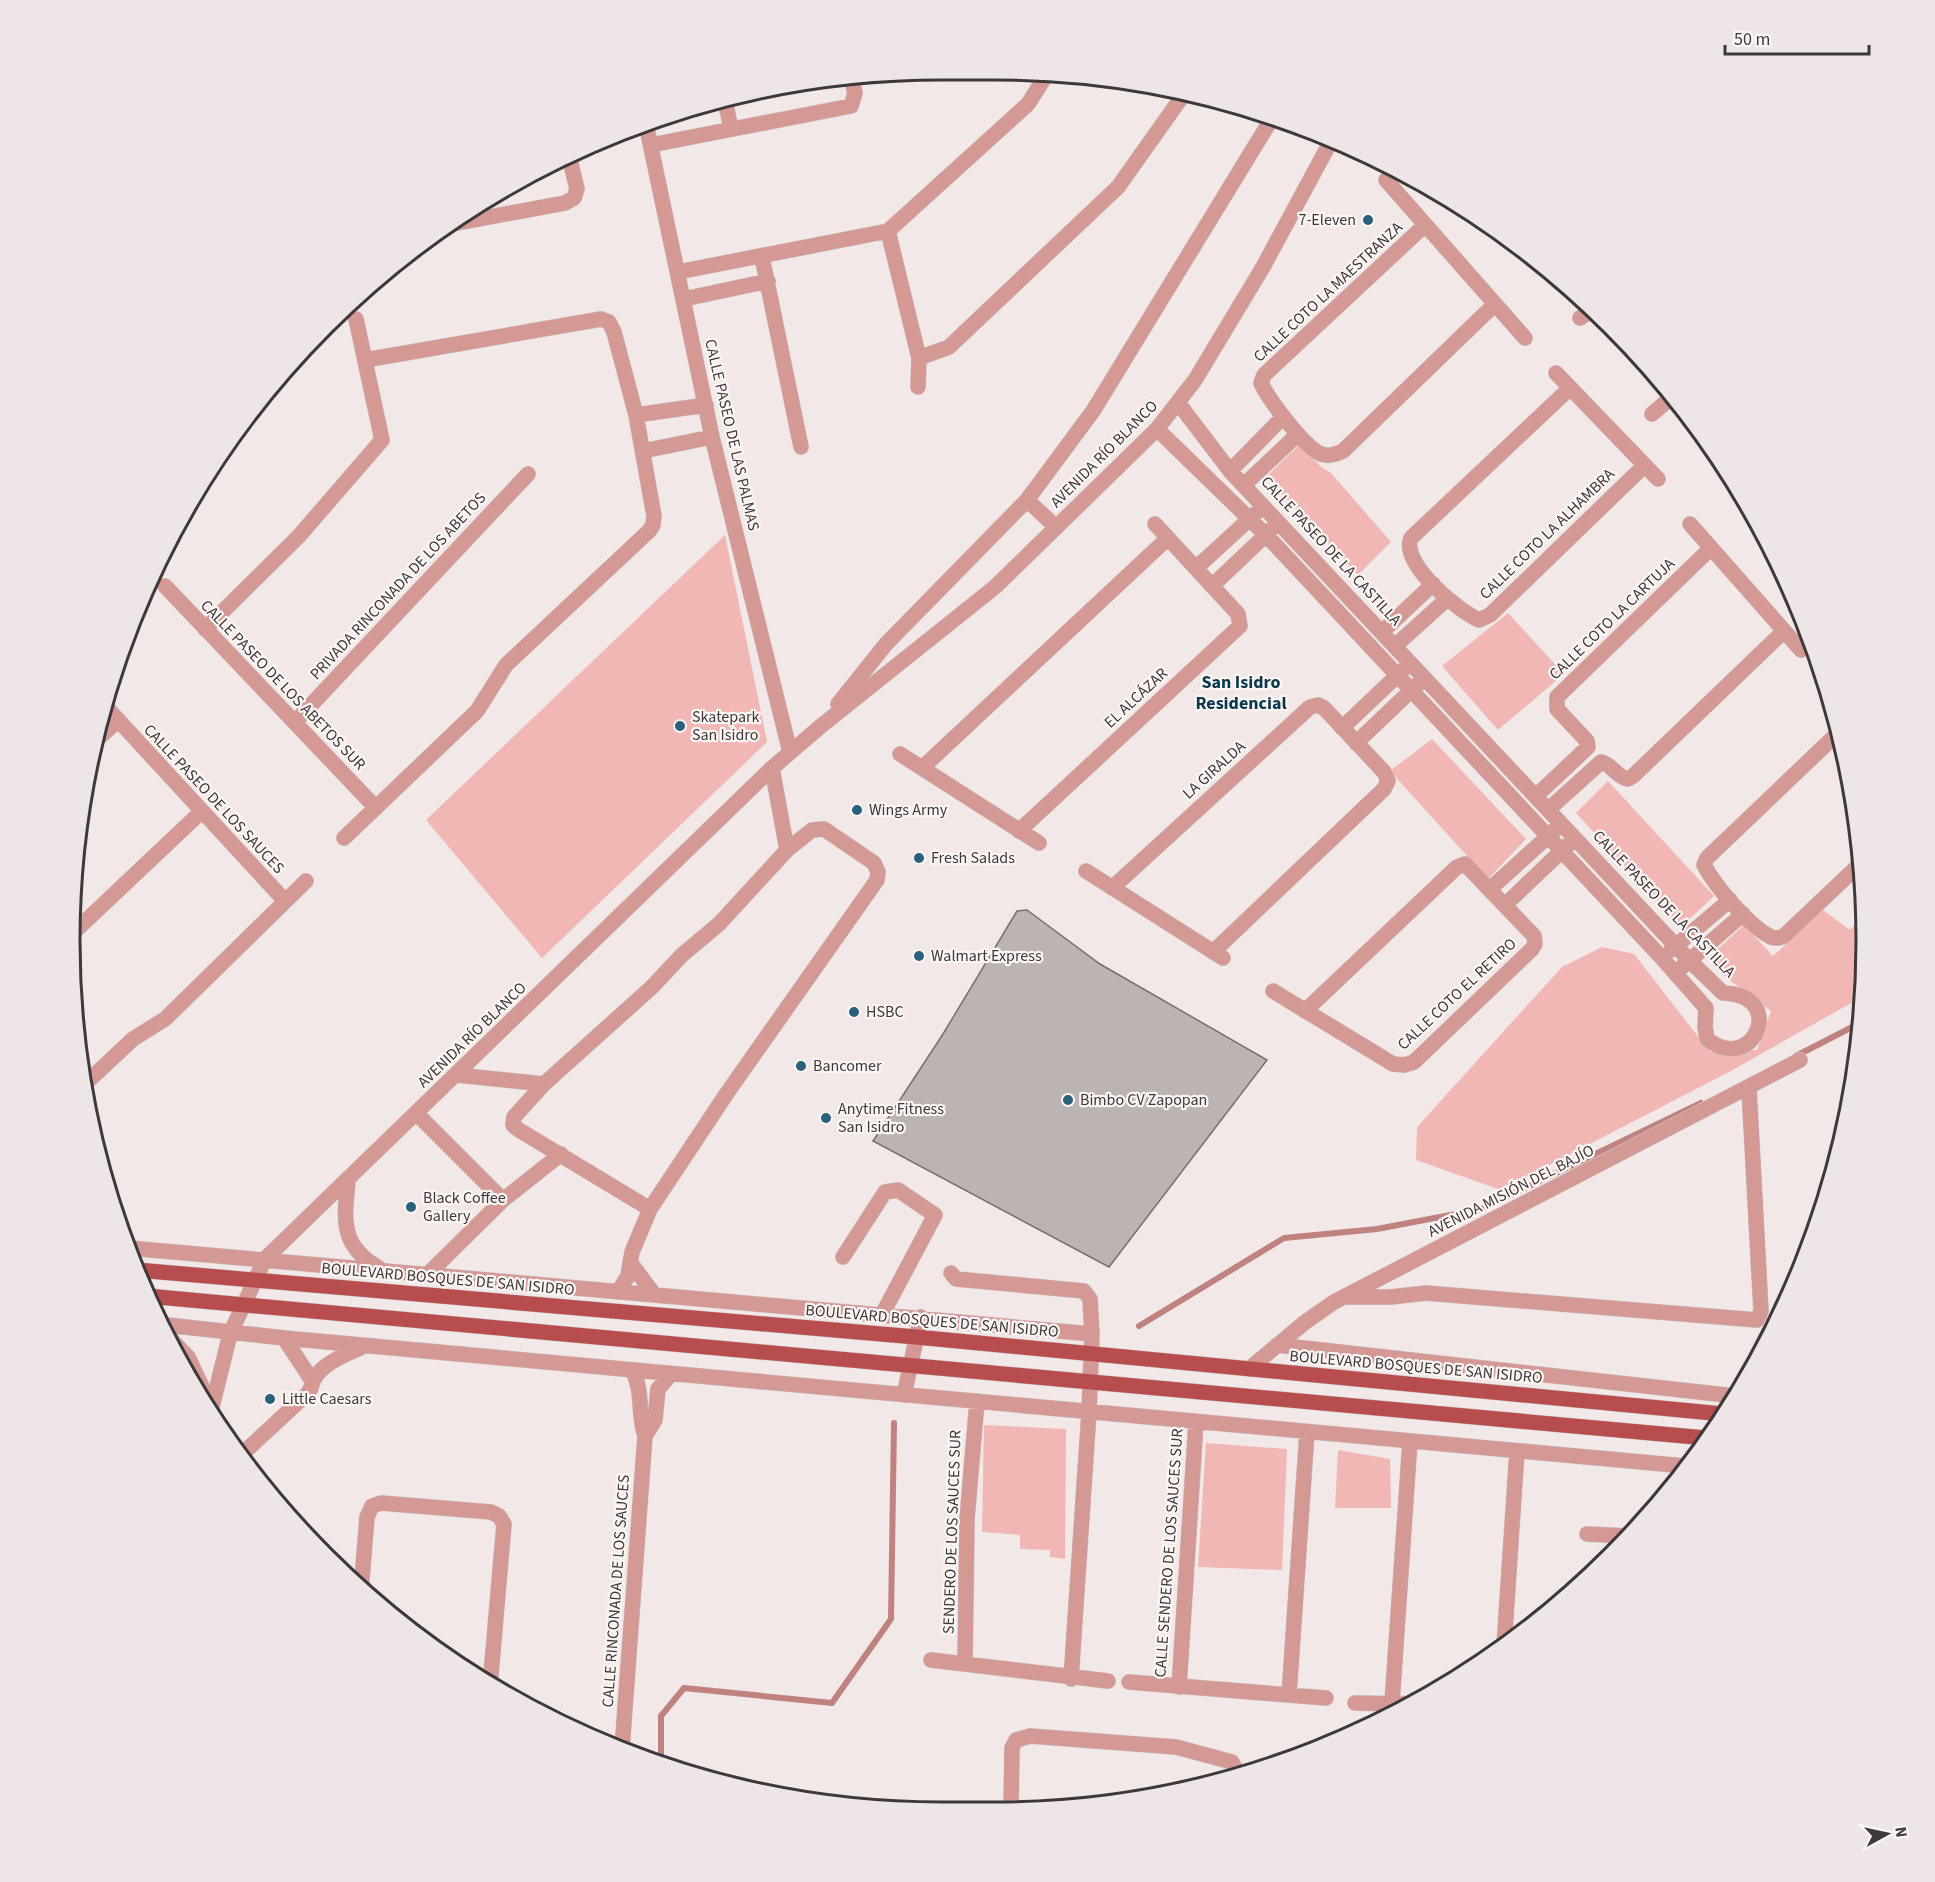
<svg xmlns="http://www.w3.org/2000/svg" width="1935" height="1882" font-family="'Source Sans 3',sans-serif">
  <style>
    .green { fill: #f1b7b4 }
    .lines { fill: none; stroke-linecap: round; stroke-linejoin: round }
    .stream { stroke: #bf827f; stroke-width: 6 }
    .building { fill: #bcb3b3; stroke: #77706f; stroke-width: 1.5 }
    .minor-casing { stroke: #cdc5c4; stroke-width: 16 }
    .major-casing { stroke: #cdc5c4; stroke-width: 16 }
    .minor { stroke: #d49895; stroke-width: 15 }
    .major { stroke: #b74d4e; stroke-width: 15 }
    .poi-dot { fill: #29607b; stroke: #fef5f5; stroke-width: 2 }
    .labels { text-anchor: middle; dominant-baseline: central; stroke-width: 4.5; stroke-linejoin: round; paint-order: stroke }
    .poi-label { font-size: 16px; fill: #3c3938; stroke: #fef5f5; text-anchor: start }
    .street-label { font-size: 16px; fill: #3c3938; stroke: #fef5f5 }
    .neighbourhood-label { font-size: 18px; font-weight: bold; fill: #09384d; stroke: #fef5f5 }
    .rim { fill: none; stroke: #3c3938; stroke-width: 3 }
  </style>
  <rect width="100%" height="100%" fill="#f1e8e7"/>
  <!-- green -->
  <path class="green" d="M1300 444 1321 467 1331 473 1391 542 1358 575 1266 477Z
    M725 535 767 742 542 958 426 820Z
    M1508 613 1564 674 1498 730 1442 666Z
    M1432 739 1526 839 1488 879 1390 771Z
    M1608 781 1714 896 1681 927 1576 813Z
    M1823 910 1850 930 1863 916 1860 998 1729 1072 1501 1190 1416 1160 1417 1127 1562 967 1602 947 1634 954 1710 1052 1757 1050 1771 1011 1724 976 1709 957 1744 925 1773 956Z
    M984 1425 1066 1429 1065 1559 1050 1557V1550L1020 1549V1535L982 1532Z
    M1206 1443 1287 1449 1282 1570 1198 1567Z
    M1338 1450 1390 1459 1391 1508H1335Z"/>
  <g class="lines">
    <!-- stream -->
    <path class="stream" d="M1796 1056 1860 1023
      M1139 1326 1284 1238 1377 1229 1482 1209 1701 1103
      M661 1767V1716L684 1688 832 1703 891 1619 894 1423"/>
  </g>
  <!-- building -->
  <path class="building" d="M1027 910 1100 964 1267 1060 1109 1267 873 1141 943 1034 1017 911Z"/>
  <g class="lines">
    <defs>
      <path id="minor" d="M725 100 731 129
        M646 124 712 437 790 752
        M651 145 851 106 855 93 851 78
        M1386 180 1525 338
        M446 225 565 203 574 198 577 189 569 156
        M1425 225 1264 375 1261 383C1269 400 1304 447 1321 454 1329 457 1336 454 1343 451L1495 304
        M888 231 919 358 918 387
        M762 257 801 447
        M678 272 888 231 1028 104 1047 74
        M684 299 768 281
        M1580 318 1592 310
        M919 358 949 347 1118 187 1184 94
        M1556 373 1658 479
        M1570 388 1411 538C1400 563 1457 610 1479 620L1490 615 1644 466
        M1652 414 1673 396
        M636 415 706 405
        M1157 429 1266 535 1661 957 1706 1008 1705 1027 1707 1039C1753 1076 1789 995 1723 993L1690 961 1230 471 1179 404
        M643 451 712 437
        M1230 471 1283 417
        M1244 485 1298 434
        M1027 500 1056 527
        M1690 524 1801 650
        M1196 568 1255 514
        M165 586 376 808
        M1212 586 1272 529
        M205 629 299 536 382 440 356 319
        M1382 632 1433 584
        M1395 646 1447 599
        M838 704 886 644 1027 500 1093 411 1274 115
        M108 709 285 901
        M295 722 528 474
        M1342 728 1403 670
        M1839 732 1707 858 1704 865C1715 886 1749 926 1771 937 1776 939 1779 938 1784 936L1861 863
        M101 736 117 721
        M1356 743 1418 684
        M900 754 1039 843
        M772 768 787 850
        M922 768 1168 538
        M1536 796 1588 747 1587 741 1557 709V697L1711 548
        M1549 809 1601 762C1612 764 1616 777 1628 779L1633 776 1784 631
        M1019 831 1240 626 1238 614 1155 524
        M344 838 477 711 506 665 649 531 653 525 654 516 636 415 614 332 609 322 601 319 365 360
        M1086 871 1223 958
        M1112 888 1310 707 1318 705 1324 708 1384 772 1388 781 1384 789 1213 952
        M1490 889 1556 829
        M1505 905 1570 843
        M73 933 201 812
        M1671 950 1730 900
        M1682 967 1743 914
        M1273 991 1393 1064 1404 1065 1414 1062 1532 949 1535 944 1534 936 1465 864 1457 867 1305 1011
        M457 1075 544 1084
        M85 1084 133 1039 165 1019 306 881
        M417 1114 503 1200
        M348 1181C344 1220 340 1246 379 1268
        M129 1248 1092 1334
        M843 1257 885 1192 898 1190 935 1215 883 1313
        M630 1262 653 1293
        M951 1273 956 1279 1084 1291 1090 1299 1092 1334 1089 1412 1071 1679
        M428 1274 503 1200 561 1154
        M618 1292 628 1276 632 1252 650 1209 727 1093 877 880 878 872 874 863 824 829 812 830 787 850 719 924 682 955 652 987 544 1084 514 1117 513 1125 519 1130 650 1209
        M1344 1297H1391L1426 1293 1757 1320 1761 1311 1749 1089
        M158 1324 284 1338 1685 1466
        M160 1328 188 1357 212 1408
        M284 1338 313 1382
        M1277 1345 1735 1396
        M1249 1369 1304 1323 1334 1302 1800 1060
        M904 1395 921 1317
        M211 1411 230 1334 265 1259 772 768 821 726 995 587 1157 429 1195 380 1263 267 1331 141
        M645 1436 655 1420 658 1389 671 1374
        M240 1456 307 1394C312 1389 311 1386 313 1381 322 1363 345 1355 362 1347
        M1587 1534 1628 1536
        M361 1591 367 1517 372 1506 381 1503 491 1512 499 1516 504 1524 490 1686
        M1504 1646 1517 1451
        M931 1660 1108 1681
        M965 1664 967 1519 977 1401
        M1129 1682 1326 1698
        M1179 1687 1196 1422
        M1289 1695 1307 1432
        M1355 1703 1411 1704
        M1392 1703 1410 1441
        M622 1749 645 1436C637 1413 644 1391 632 1370
        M1011 1810 1012 1748 1016 1740 1030 1736 1176 1747 1232 1762 1239 1776"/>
      <path id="major" d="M137 1270 916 1337 1723 1414
        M147 1296 1706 1438"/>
    </defs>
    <!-- minor casing -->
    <use href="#minor" class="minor-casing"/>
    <!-- major casing -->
    <use href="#major" class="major-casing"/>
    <!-- minor -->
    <use href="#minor" class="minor"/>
    <!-- major -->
    <use href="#major" class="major"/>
  </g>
  <!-- markers -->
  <g class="poi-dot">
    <circle cx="1368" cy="220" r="6"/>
    <circle cx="680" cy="726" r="6"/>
    <circle cx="857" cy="810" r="6"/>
    <circle cx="919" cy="858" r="6"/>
    <circle cx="919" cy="956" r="6"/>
    <circle cx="854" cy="1012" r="6"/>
    <circle cx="801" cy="1066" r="6"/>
    <circle cx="1068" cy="1100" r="6"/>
    <circle cx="826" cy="1118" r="6"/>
    <circle cx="411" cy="1207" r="6"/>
    <circle cx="270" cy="1399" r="6"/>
  </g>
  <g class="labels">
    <!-- poi labels -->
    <g class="poi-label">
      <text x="1356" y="220" text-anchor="end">7-Eleven</text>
      <text x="692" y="717">Skatepark<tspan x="692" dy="18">San Isidro</tspan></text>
      <text x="869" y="810">Wings Army</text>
      <text x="931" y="858">Fresh Salads</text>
      <text x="931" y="956">Walmart Express</text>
      <text x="866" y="1012">HSBC</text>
      <text x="813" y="1066">Bancomer</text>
      <text x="1080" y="1100">Bimbo CV Zapopan</text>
      <text x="838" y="1109">Anytime Fitness<tspan x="838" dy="18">San Isidro</tspan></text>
      <text x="423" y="1198">Black Coffee<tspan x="423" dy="18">Gallery</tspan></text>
      <text x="282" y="1399">Little Caesars</text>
    </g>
    <!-- street labels -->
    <g class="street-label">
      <text transform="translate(1328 292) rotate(-43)">CALLE COTO LA MAESTRANZA</text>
      <text transform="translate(732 435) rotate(77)">CALLE PASEO DE LAS PALMAS</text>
      <text transform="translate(1104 454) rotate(-45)">AVENIDA RÍO BLANCO</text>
      <text transform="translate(1547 534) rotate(-44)">CALLE COTO LA ALHAMBRA</text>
      <text transform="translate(1331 551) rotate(47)">CALLE PASEO DE LA CASTILLA</text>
      <text transform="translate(398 586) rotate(-47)">PRIVADA RINCONADA DE LOS ABETOS</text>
      <text transform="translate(1612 619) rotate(-44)">CALLE COTO LA CARTUJA</text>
      <text transform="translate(283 685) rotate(46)">CALLE PASEO DE LOS ABETOS SUR</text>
      <text transform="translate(1136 698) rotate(-43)">EL ALCÁZAR</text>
      <text transform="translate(1214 770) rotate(-42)">LA GIRALDA</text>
      <text transform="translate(214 799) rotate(47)">CALLE PASEO DE LOS SAUCES</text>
      <text transform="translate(1664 904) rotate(46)">CALLE PASEO DE LA CASTILLA</text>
      <text transform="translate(1457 994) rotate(-43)">CALLE COTO EL RETIRO</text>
      <text transform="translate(472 1035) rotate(-44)">AVENIDA RÍO BLANCO</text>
      <text transform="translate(1511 1191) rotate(-27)">AVENIDA MISIÓN DEL BAJÍO</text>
      <text transform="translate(448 1279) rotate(5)">BOULEVARD BOSQUES DE SAN ISIDRO</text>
      <text transform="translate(932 1321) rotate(5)">BOULEVARD BOSQUES DE SAN ISIDRO</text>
      <text transform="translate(1416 1367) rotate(5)">BOULEVARD BOSQUES DE SAN ISIDRO</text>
      <text transform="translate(952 1532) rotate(-88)">SENDERO DE LOS SAUCES SUR</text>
      <text transform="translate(1169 1553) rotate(-86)">CALLE SENDERO DE LOS SAUCES SUR</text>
      <text transform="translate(616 1591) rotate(-86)">CALLE RINCONADA DE LOS SAUCES</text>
    </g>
    <!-- neighbourhood labels -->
    <g class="neighbourhood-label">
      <text x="1241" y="682">San Isidro<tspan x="1241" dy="21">Residencial</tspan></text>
    </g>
  </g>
  <!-- crop -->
  <path d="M0 0H1935V1882H0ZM941 80H995A861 861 0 0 1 1856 941V941A861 861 0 0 1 995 1802H941A861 861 0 0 1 80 941V941A861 861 0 0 1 941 80Z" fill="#eee6e6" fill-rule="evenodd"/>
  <path class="rim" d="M941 80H995A861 861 0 0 1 1856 941V941A861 861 0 0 1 995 1802H941A861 861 0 0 1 80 941V941A861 861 0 0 1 941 80Z"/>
  <!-- north arrow -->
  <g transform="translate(1887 1834) rotate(82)" stroke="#fef5f5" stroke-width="4.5" paint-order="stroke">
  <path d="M0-4.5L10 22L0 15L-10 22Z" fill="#3c3938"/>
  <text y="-9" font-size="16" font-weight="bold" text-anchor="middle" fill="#3c3938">N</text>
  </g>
  <!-- scale -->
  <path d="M1725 45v9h144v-9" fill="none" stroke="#3c3938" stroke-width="3"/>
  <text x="1734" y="45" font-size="18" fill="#3c3938" stroke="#fef5f5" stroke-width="4.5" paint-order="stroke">50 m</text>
</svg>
